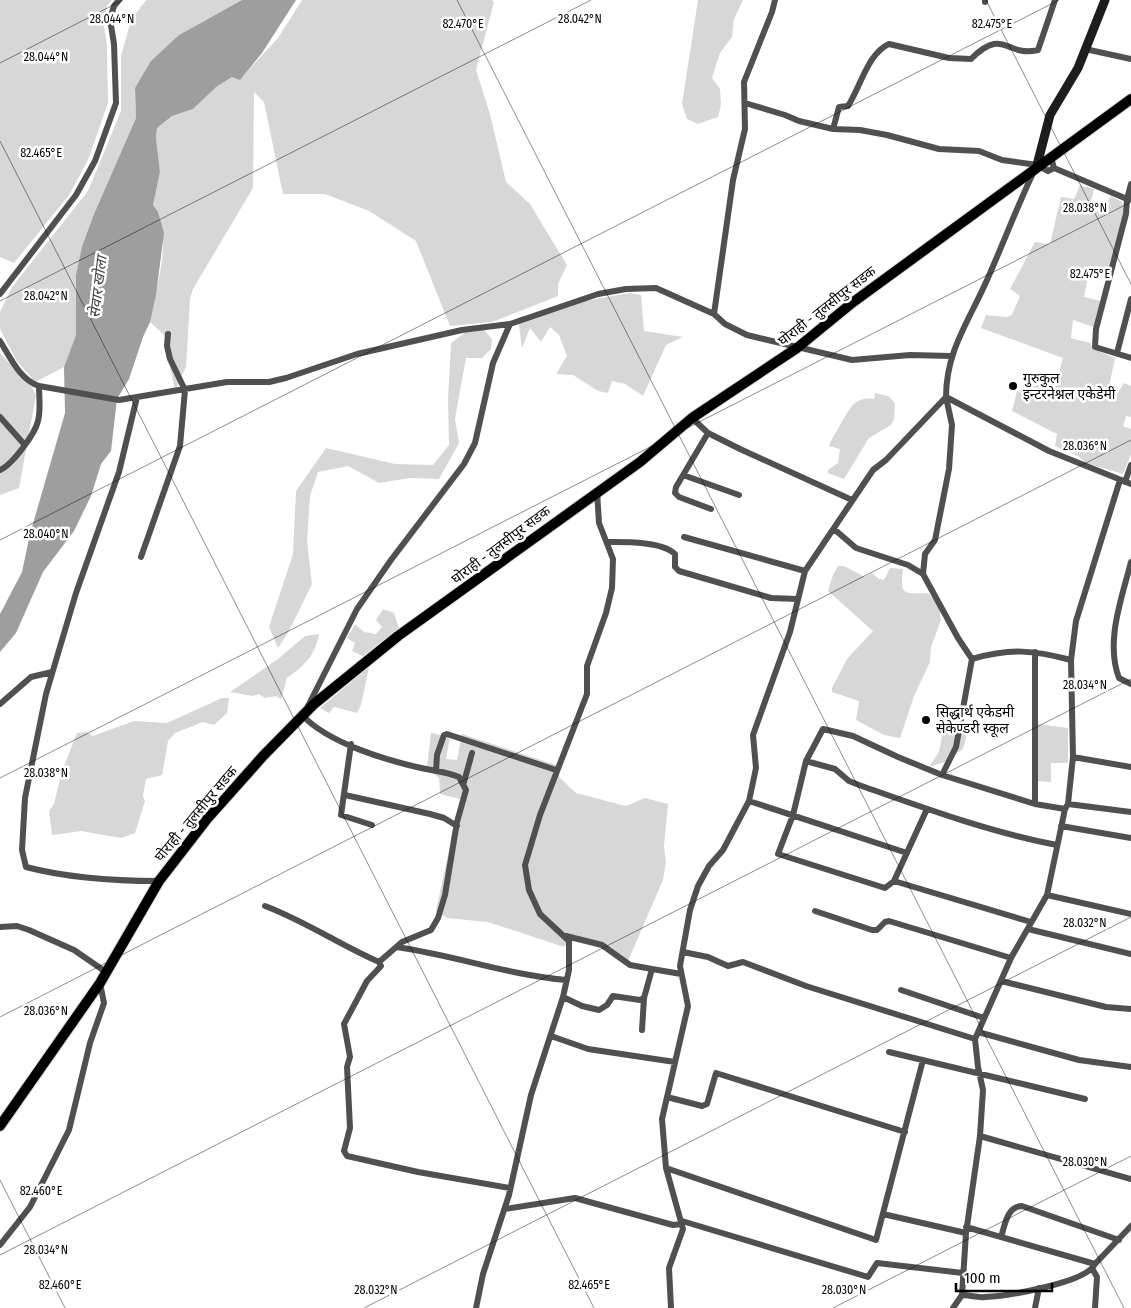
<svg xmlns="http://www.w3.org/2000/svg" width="1131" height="1308" font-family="'Fira Sans Condensed','Noto Sans Devanagari',sans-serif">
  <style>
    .green { fill: #d7d7d7 }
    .water { fill: #9e9e9e }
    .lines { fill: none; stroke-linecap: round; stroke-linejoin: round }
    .primary-casing { stroke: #dbdbdb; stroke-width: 12 }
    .street { stroke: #505050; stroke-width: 6 }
    .secondary { stroke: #1d1d1d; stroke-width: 9 }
    .primary { stroke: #000; stroke-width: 10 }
    .ticks { fill: none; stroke: #000; stroke-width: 1; stroke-opacity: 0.45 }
    .poi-dot { fill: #000; stroke: #fff; stroke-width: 2 }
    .labels { text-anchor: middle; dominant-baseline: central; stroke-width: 5; stroke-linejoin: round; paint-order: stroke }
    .street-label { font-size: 14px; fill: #000; stroke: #fff }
    .poi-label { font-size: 14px; fill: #000; stroke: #fff; text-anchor: start }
    .water-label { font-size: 15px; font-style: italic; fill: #3f3f3f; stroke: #fff }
    .ticks-label { font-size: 12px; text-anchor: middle; fill: #000; stroke: #fff; stroke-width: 5; stroke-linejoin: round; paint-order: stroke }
  </style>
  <rect width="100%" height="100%" fill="#fff"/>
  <!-- green -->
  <path class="green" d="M0 0H112L107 6 103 21 107 45 108 103 88 160 69 195 14 263 0 257Z
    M146 0H242L179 35 135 88 136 118 94 214 76 275V335L64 367 35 382 16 360 0 329V312L12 287 88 191 121 111V56L131 20Z
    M302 0H492L494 2 476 70 490 114 506 182 530 204 567 265 558 284V296L492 322 450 326 416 241 369 211 325 194H283L264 102 254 92 253 188 193 289 190 299 186 367 175 391 164 335 150 322C155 288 175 236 153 205L160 172 156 138 157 128 172 116 193 109 215 87 232 77 240 79 278 38Z
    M698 0H743L734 19 732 37 720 53 712 78 720 89 721 105 718 117 698 124 687 119 682 104Z
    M1080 185 1094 189 1089 210 1101 212 1111 196 1122 202 1125 214 1110 272 1090 268 1084 297 1101 301 1094 327 1073 320 1071 338 1090 343 1093 349 1115 358 1108 392 1117 394 1124 383 1131 386V417L1126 416 1123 426 1131 429V454L1123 474 1086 463 1078 456 1055 446 1057 434 1012 411 1017 391 1028 396 1032 384 1055 388 1063 358 981 328 986 315 1007 317 1012 315 1020 296 1010 289 1035 242 1050 244 1061 197 1074 199Z
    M630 293 641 295 644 331 683 337 666 345 643 396 625 384 612 381 608 393 598 391 573 375 556 374 567 356 559 335 550 327 541 342 530 328 522 348 518 318 567 304Z
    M484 330 492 339 491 349 482 358H466L455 419 459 443 439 479 410 478 379 483 348 466 318 472 310 496 307 541 312 584 289 631 278 648 269 627 293 554 296 491 326 448 395 464 433 465 449 445 448 399 451 343 467 331Z
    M0 353 32 387 36 395 19 488 0 495Z
    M875 393 888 396 895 403 894 419 891 425 869 438 844 479 828 473V470L838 463 840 449 829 446C832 437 836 433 840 425 850 409 854 396 874 399Z
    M838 566H844L865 577 872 573 879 579 884 580 890 568 903 569C900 595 902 594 928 593L939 605 941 620 931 647 930 662 914 696 900 738 884 735 856 720 859 701 832 692V688L847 659 873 631 828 591 833 575Z
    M383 609 394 613 399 628 363 656 352 651 355 643 347 638 355 624 364 632 376 634 382 627 376 620Z
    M319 634C315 656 304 666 287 678L281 699 276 696 265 698 259 694 253 696 230 692 278 659 305 636Z
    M369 667 361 705 357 713 334 707 329 713 320 708Z
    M222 698H229L227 713 214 725 203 722 175 733 168 741 162 775 146 779 143 796 145 801 135 833 121 838 81 831 52 835 49 811 54 804 61 774 77 733 86 732 93 736 134 721 167 723Z
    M946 714 973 729 968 731 963 749 944 762 929 767 939 752Z
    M1037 724 1068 728V763H1051V782L1036 781Z
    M431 733 450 737 446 759 457 760 462 734 556 765 560 778 576 793 626 806 645 798 668 804 664 846 666 862 663 880 628 961 608 946 575 935 564 947 488 922 447 918 436 911 460 799 440 794 439 778 427 767Z"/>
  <!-- water -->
  <path class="water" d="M242 0H296L262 53 240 80 232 77 216 87 193 109 172 116 157 128 156 138 160 172 153 205 158 212 164 233 156 295 150 322 143 337 129 379 117 399 111 451 101 464 91 496 74 531 43 572 16 633 0 652V614L22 572 30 534 65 413 64 367 76 335V275L82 247 94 214 136 118 135 88 151 61 179 35Z"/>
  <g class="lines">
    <defs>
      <path id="primary" d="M0 1126 100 983 159 881 207 819 263 756 314 704 398 636 640 462 692 418 797 348 852 303 1131 99"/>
    </defs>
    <!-- primary casing -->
    <use href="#primary" class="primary-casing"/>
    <!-- street -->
    <path class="street" d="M985 2V0
      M1085 49 1131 59
      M745 103 785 115 799 121 833 129 860 130 887 135 939 149 979 151 1002 160 1037 165 1048 171 1054 168 1051 157
      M833 129 839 107 848 106C860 88 868 53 889 44L949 58 971 59C1004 26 1006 58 1038 50L1055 0
      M1054 168 1127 199 1126 214 1096 329 1095 347 1131 358
      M1130 199H1127L1131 184
      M0 294 76 195 95 161 116 103 114 44 110 19 114 6 119 0
      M714 314 733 180 745 129 744 82 772 12 775 0
      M0 341C10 357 20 380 39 386
      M1117 353 1131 299
      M137 397 119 472 76 593 46 694 25 798 22 850 26 867C68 878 115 881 159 881
      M946 397 1049 451 1131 484
      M0 417 24 444
      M692 418 708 433 740 449 852 500
      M708 433 676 487 675 493 679 497 711 509
      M0 470C12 465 35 434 38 421 41 410 39 397 39 386L119 400 227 382H269L286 378 357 354 462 330 510 324
      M683 475 739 495
      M1125 482 1131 465
      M834 529 856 548 908 565 923 574 958 638 972 659C1010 648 1033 650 1071 660
      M684 537 805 571
      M607 542C624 542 662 541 675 554V567L679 571 771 598 797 599
      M141 557 180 446 185 390 170 359 167 346 168 334
      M1131 562C1122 597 1105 642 1119 678L1131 684
      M923 574 925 554 935 540 949 469 952 425 946 397
      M0 704 31 677 52 672
      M308 706 357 609 391 560 464 464 475 443 493 363 510 324 598 294 626 289 656 288 714 314 725 324 747 335 852 360 910 355 951 356
      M351 744 341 815 372 825
      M1073 757 1131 767
      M806 761 835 769 849 781 859 785C924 808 989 832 1057 845
      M436 771 437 755 444 735 447 734 556 770
      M942 775 956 747 972 659
      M464 782 472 753
      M345 795 430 814 444 818 457 826
      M749 801 907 853
      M1035 804V652
      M1068 804 1131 812
      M1061 826 1131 838
      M894 881 927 809
      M1047 895 1131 914
      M265 906C305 921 340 945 379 962L402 942 431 930 438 918 445 895 457 822 466 790 459 777C447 772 434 771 421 768 385 760 329 743 303 716
      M815 911 872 930H877L885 922 889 921 1011 958
      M1031 922 894 881 885 888 778 854 793 815 806 761 823 729 853 736 898 757 942 775 1035 804 1065 809
      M0 927 17 926 29 930 74 950 106 972
      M1028 929 1131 954
      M566 936 602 945 630 965 652 969
      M396 947C454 955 508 975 566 980
      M683 952 708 957 728 966 743 962 806 986 975 1039
      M379 962 381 966 367 981 344 1024 350 1057 347 1067 350 1128 344 1151 347 1156 418 1172 510 1188
      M1001 981 1106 1007 1131 1009
      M901 990 984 1018
      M563 997 582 1006 599 1010 607 1005 613 996 640 1000 644 998 652 969 681 974
      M642 1030 644 998
      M978 1032 1079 1060 1131 1067
      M551 1036 588 1049 675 1062
      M889 1052 1085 1099
      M667 1097 702 1106 707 1104 716 1073 905 1132
      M980 1136 1131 1179
      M666 1168 876 1240 923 1060
      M505 1209 575 1198 673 1225 682 1224
      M883 1214 966 1233
      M682 1221 868 1277 877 1263 963 1273
      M966 1227 1095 1264
      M1001 1237C1005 1225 1007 1206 1022 1206L1119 1240
      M0 1245 30 1207 69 1130 90 1043 104 1003 100 983
      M1093 1270 1097 1277 1095 1308
      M962 1295C969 1295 977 1298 985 1297 1007 1296 1086 1283 1095 1264L1131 1226
      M476 1308 483 1274 509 1195 531 1095 563 997 569 970V941L540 914 529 890 525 865 540 815 587 694V666L606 613 612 588 613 559 599 523 597 491
      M671 1308 669 1268 683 1229 666 1168 662 1119 688 1006 680 966 690 910 698 886 709 866 723 850 749 801 756 768 753 735 790 632 805 571 873 470 886 460 946 397C946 351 969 321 987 280 1003 244 1017 207 1034 171
      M953 1308 962 1295 966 1233 980 1136 983 1090 978 1067 975 1039 1011 958 1047 895 1065 809 1068 804 1073 757 1071 660 1076 621 1120 480
      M1035 1308 1039 1288"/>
    <!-- secondary -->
    <path class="secondary" d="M1037 165 1050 115 1078 68 1105 0"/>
    <!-- primary -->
    <use href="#primary" class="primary"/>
  </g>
  <!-- ticks -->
  <path class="ticks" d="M457 0 1124 1308M986 0 1131 284M0 63 123 0M0 141 594 1308M0 301 591 0M0 540 1059 0M0 778 1131 202M0 1017 1131 440M0 1180 65 1308M0 1255 1131 679M364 1308 1131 917M833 1308 1131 1156"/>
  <!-- markers -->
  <g class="poi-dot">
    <circle cx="1013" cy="386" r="5"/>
    <circle cx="926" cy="720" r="5"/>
  </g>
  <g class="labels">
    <!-- street labels -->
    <g class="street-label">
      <text transform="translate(827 306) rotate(-38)">घोराही - तुलसीपुर सडक</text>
      <text transform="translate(501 545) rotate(-37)">घोराही - तुलसीपुर सडक</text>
      <text transform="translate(196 814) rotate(-50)">घोराही - तुलसीपुर सडक</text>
    </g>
    <!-- poi labels -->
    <g class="poi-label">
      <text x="1023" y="378">गुरुकुल<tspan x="1023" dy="16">इन्टरनेश्नल एकेडेमी</tspan></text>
      <text x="936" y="712">सिद्धार्थ एकेडमी<tspan x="936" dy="16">सेकेण्डरी स्कूल</tspan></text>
    </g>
    <!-- water labels -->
    <g class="water-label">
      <text transform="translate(98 287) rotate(-83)">सेवार खोला</text>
    </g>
  </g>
  <g class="ticks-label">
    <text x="112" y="23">28.044°N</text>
    <text x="580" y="23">28.042°N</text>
    <text x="463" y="28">82.470°E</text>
    <text x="992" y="28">82.475°E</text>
    <text x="46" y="61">28.044°N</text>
    <text x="41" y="157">82.465°E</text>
    <text x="1085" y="212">28.038°N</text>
    <text x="1090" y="278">82.475°E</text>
    <text x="46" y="300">28.042°N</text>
    <text x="1085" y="450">28.036°N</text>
    <text x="46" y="538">28.040°N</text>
    <text x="1085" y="689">28.034°N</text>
    <text x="46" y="777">28.038°N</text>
    <text x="1085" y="927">28.032°N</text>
    <text x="46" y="1015">28.036°N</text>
    <text x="1085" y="1166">28.030°N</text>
    <text x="41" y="1195">82.460°E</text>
    <text x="46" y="1254">28.034°N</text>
    <text x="60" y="1289">82.460°E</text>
    <text x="589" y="1289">82.465°E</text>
    <text x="376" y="1294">28.032°N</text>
    <text x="844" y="1294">28.030°N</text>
  </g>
  <!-- scale -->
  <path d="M956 1283v8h96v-8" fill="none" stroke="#000000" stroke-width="2.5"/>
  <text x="964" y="1283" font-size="15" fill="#000000" stroke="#ffffff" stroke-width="4" paint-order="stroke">100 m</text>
</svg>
